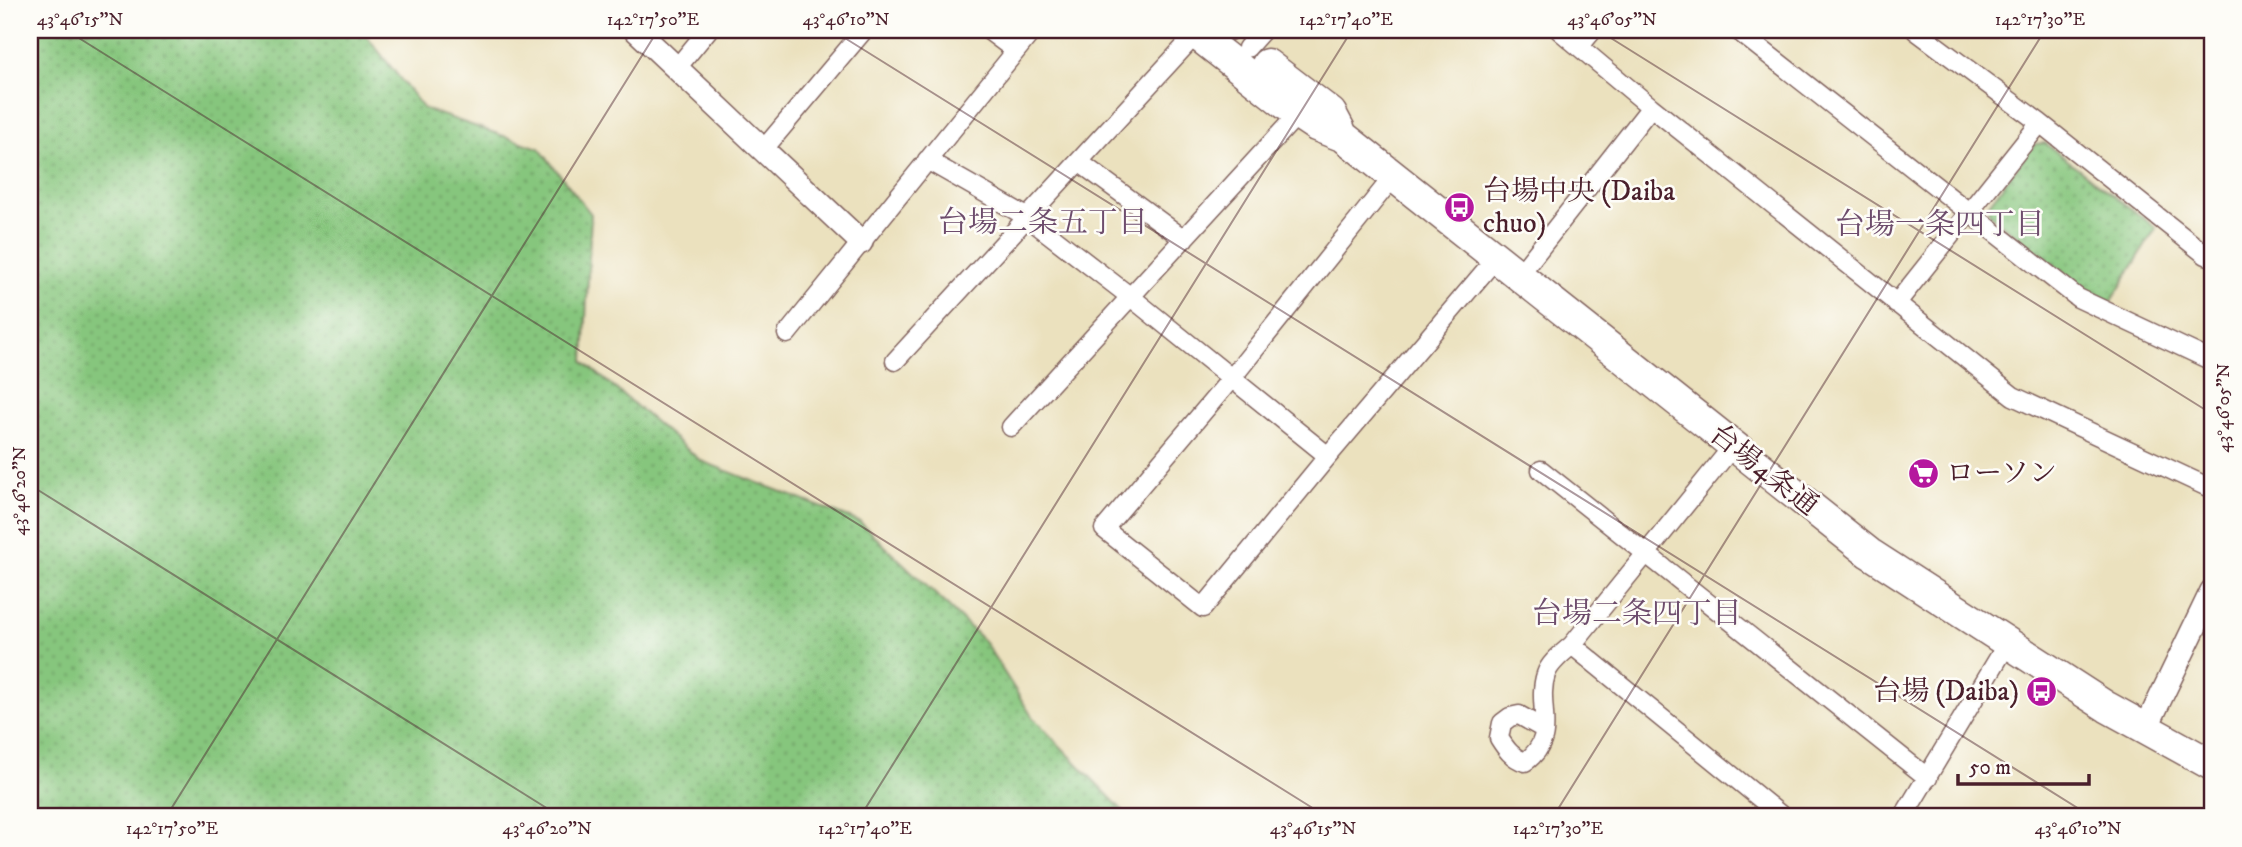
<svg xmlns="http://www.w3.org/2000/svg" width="2242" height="847" font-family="'IM FELL DW Pica','Noto Serif JP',serif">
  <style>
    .green { fill: url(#green-dots); stroke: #687254; stroke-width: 2 }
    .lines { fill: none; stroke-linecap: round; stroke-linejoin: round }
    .service-casing { stroke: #82635e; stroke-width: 12 }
    .minor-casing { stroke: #82635e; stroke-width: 21 }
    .tertiary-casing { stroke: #82635e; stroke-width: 26 }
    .trunk-casing { stroke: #82635e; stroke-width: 33 }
    .service { stroke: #fff; stroke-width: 9 }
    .minor { stroke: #fff; stroke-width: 18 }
    .tertiary { stroke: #fff; stroke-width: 23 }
    .trunk { stroke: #fff; stroke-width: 30 }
    .ticks { fill: none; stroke: #4a1f2b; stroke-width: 2; stroke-opacity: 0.45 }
    .labels { text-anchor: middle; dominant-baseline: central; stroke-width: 5; stroke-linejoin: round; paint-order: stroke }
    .poi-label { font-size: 28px; fill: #4a1f2b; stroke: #fdfcf7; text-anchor: start }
    .street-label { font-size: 28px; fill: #4a1f2b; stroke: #fdfcf7 }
    .neighbourhood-label { font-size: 30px; fill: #6e4d6d; stroke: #fdfcf7 }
    .neatline { fill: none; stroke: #4a1f2b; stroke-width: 2.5 }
    .ticks-label { font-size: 18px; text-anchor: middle; fill: #4a1f2b }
  </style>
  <defs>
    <pattern id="green-dots" width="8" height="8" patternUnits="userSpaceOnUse" patternTransform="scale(1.75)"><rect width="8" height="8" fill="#86c67d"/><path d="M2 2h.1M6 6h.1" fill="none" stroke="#70a067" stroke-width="1.8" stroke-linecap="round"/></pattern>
  </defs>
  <rect width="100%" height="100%" fill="#fdfcf7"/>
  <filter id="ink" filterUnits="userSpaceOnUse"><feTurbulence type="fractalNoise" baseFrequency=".0143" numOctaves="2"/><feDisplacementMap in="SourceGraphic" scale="14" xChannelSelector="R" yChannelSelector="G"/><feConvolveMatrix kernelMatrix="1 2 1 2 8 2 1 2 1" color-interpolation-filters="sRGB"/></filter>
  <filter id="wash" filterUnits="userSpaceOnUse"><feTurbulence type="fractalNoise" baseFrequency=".00686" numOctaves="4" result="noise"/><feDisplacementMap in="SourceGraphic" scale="28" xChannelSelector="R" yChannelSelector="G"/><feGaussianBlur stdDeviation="1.57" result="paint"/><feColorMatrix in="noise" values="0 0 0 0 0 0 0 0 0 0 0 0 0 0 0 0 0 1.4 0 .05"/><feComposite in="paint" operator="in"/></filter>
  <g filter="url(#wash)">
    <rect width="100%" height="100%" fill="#ebe1be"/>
    <!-- green -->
    <path class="green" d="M30 30H357L369 39 424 109 539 148 591 214 584 362 701 461 860 522 984 641 1033 718 1129 817H30Z
      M2045 143 2156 228 2111 302 2081 286 1989 214 1988 205 2035 144Z"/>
  </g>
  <g filter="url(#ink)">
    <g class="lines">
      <defs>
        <path id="service" d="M1231 35 1236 30"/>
        <path id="minor" d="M988 30 1016 51
          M1559 30 1651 107 2013 396 2212 489
          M1737 30 2078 298 2212 361
          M1915 30 2040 123 2206 255 2212 257
          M1579 47 1593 30
          M1247 48 1263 30
          M676 69 708 30
          M763 150 864 30
          M927 160 1027 217 1132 298 1328 456
          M1079 162 1184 239
          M1393 177 1231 379 1104 529 1203 608 1328 456 1496 258
          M1519 275 1651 107
          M1896 304 2040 123
          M787 334 1033 30
          M895 361 1196 34
          M1011 427 1298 114
          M1541 470 1928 778
          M1572 645 1783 817
          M1544 729 1519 715 1510 717 1502 723 1499 738C1506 749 1512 758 1525 762 1560 737 1535 707 1546 674 1550 662 1563 653 1572 645L1733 446
          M1903 817 2007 644"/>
        <path id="tertiary" d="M636 30 861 242
          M2145 730 2212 591"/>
        <path id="trunk" d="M1191 30 1298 114 1316 126 1344 137 1869 553 2107 707 2212 765
          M1267 64 1331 113 1340 130"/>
      </defs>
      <!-- service casing -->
      <use href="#service" class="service-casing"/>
      <!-- minor casing -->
      <use href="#minor" class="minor-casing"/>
      <!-- tertiary casing -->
      <use href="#tertiary" class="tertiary-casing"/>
      <!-- trunk casing -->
      <use href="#trunk" class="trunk-casing"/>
      <!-- service -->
      <use href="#service" class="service"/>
      <!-- minor -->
      <use href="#minor" class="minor"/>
      <!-- tertiary -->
      <use href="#tertiary" class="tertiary"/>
      <!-- trunk -->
      <use href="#trunk" class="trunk"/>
    </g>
  </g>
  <!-- ticks -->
  <path class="ticks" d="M66 30 1327 817M832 30 2092 817M1598 30 2212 414M30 485 561 817M166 817 658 30M860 817 1352 30M1553 817 2045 30"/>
  <!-- icons -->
  <defs>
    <symbol id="bus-disc" viewBox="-11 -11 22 22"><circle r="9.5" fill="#b5179e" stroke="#fdfcf7"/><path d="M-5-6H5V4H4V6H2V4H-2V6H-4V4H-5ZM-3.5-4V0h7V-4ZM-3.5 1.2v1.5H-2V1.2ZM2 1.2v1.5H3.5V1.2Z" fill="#fff"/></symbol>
    <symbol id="supermarket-disc" viewBox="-11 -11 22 22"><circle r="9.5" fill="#b5179e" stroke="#fdfcf7"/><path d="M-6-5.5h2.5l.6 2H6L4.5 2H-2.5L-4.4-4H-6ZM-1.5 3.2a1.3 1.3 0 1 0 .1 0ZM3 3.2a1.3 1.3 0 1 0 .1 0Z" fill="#fff"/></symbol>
  </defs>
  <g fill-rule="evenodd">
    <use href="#bus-disc" x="1442" y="190" width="35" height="35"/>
    <use href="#supermarket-disc" x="1906" y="456" width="35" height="35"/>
    <use href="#bus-disc" x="2024" y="674" width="35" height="35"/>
  </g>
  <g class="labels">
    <!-- poi labels -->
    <g class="poi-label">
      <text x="1483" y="191">台場中央 (Daiba<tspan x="1483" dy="32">chuo)</tspan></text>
      <text x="1946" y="473">ローソン</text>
      <text x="2019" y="691" text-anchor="end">台場 (Daiba)</text>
    </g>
    <!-- street labels -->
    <g class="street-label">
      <text transform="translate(1764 470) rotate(38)">台場4条通</text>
    </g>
    <!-- neighbourhood labels -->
    <g class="neighbourhood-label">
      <text x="1043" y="223">台場二条五丁目</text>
      <text x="1940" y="225">台場一条四丁目</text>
      <text x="1637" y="614">台場二条四丁目</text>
    </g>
  </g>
  <!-- margin -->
  <rect width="2242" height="847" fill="none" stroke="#fdfcf7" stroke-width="77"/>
  <!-- scale -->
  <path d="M1958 774v10h131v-10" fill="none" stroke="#4a1f2b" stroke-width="3.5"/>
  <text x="1969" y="774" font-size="21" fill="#4a1f2b" stroke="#fdfcf7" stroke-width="5" paint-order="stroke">50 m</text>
  <rect x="38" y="38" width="2166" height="770" class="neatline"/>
  <g class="ticks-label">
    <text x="80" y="25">43°46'15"N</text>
    <text x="653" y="25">142°17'50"E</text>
    <text x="846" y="25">43°46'10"N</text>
    <text x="1346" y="25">142°17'40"E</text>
    <text x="1612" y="25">43°46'05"N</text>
    <text x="2040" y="25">142°17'30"E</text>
    <text transform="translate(2223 408) rotate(-90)" y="6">43°46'05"N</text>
    <text transform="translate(19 491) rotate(-90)" y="6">43°46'20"N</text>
    <text x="172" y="834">142°17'50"E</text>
    <text x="547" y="834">43°46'20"N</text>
    <text x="865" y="834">142°17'40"E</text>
    <text x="1313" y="834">43°46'15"N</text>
    <text x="1558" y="834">142°17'30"E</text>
    <text x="2078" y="834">43°46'10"N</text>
  </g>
</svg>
